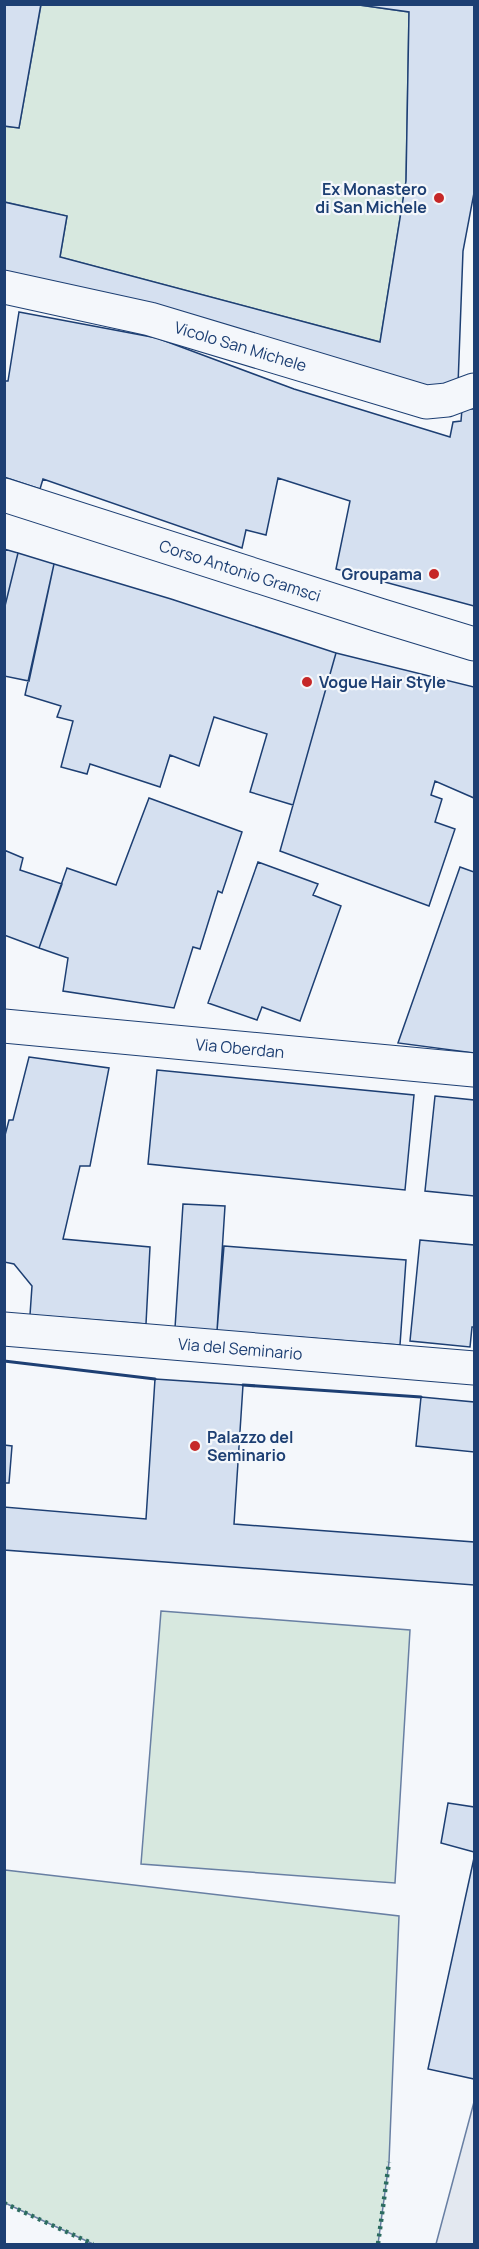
<svg xmlns="http://www.w3.org/2000/svg" width="479" height="2249" font-family="Manrope,sans-serif">
  <style>
    .green { fill: #d7e8df; stroke: #687fa3; stroke-width: 1.5 }
    .parking { fill: #e3e8f0; stroke: #687fa3; stroke-width: 1.5 }
    .building { fill: #d5e0f0; stroke: #1d3f73; stroke-width: 1.5 }
    .lines { fill: none; stroke-linecap: round; stroke-linejoin: round }
    .street-casing { stroke: #1d3f73; stroke-width: 35 }
    .secondary-casing { stroke: #1d3f73; stroke-width: 35 }
    .street { stroke: #f4f7fb; stroke-width: 33 }
    .secondary { stroke: #f4f7fb; stroke-width: 33 }
    .hedge { stroke: #2c6c60; stroke-width: 4.5; stroke-dasharray: 3 4.5; stroke-linecap: butt }
    .wall { stroke: #1d3f73; stroke-width: 3 }
    .poi-dot { fill: #c62828; stroke: #f4f7fb; stroke-width: 2 }
    .labels { text-anchor: middle; dominant-baseline: central; stroke-width: 4.5; stroke-linejoin: round; paint-order: stroke }
    .poi-label { font-size: 16px; font-weight: bold; fill: #1d3f73; stroke: #f4f7fb; text-anchor: end }
    .street-label { font-size: 16px; fill: #1d3f73; stroke: #f4f7fb }
  </style>
  <rect width="100%" height="100%" fill="#f4f7fb"/>
  <!-- green -->
  <path class="green" d="M352 4 409 12 406 181 380 342 60 257 67 216 5 202 4 126 19 128 41 5Z
    M161 1611 410 1630 395 1883 141 1864Z
    M5 1870 399 1916 389 2162 378 2244H93L5 2203Z"/>
  <!-- parking -->
  <path class="parking" d="M474 2102V2244H436Z"/>
  <!-- building -->
  <path class="building" d="M4 4H41L19 128 4 126Z
    M352 4H474V193L463 251 458 385 419 387 4 275V202L67 216 60 257 380 342 406 181 409 12Z
    M19 312 157 338 294 389 450 437 453 422 461 421 462 409H474V606L336 569 350 501 278 478 266 535 246 530 242 548 43 479 40 489 4 477V381H8Z
    M4 549 18 553 4 610Z
    M18 553 54 564 29 681 4 676V610Z
    M54 564 171 599 336 653 293 805 250 792 267 734 214 717 199 766 170 755 160 787 90 764 87 774 61 767 73 721 57 717 61 706 25 695Z
    M336 653 474 687V798L435 781 431 795 442 799 435 822 455 829 429 906 280 851Z
    M149 798 242 832 222 893 218 891 200 949 193 947 174 1008 63 991 68 958 39 948 67 868 116 885Z
    M4 850 23 858 20 870 62 884 39 948 4 935Z
    M258 862 318 884 313 895 341 906 300 1021 262 1007 257 1020 208 1003Z
    M460 867 474 872V1053L398 1043Z
    M29 1057 109 1068 90 1166H80L63 1239 150 1247 146 1324 30 1315 32 1286 14 1264 4 1262V1139L9 1120H13Z
    M157 1070 414 1095 405 1190 148 1164Z
    M435 1096 474 1100V1196L425 1191Z
    M183 1204 225 1206 217 1331 175 1328Z
    M420 1240 474 1245V1327H472L470 1347 410 1341Z
    M224 1246 406 1260 400 1345 217 1331Z
    M155 1379 243 1385 234 1524 474 1542V1585L4 1550V1507L146 1519Z
    M421 1397 474 1402V1452L416 1446Z
    M4 1445 12 1446 9 1483H4Z
    M448 1803 474 1807V1852L441 1843Z
    M474 1858V2079L428 2069Z"/>
  <g class="lines">
    <defs>
      <g id="street">
        <path id="s1" d="M4 287 150 319 426 402 447 400 474 390"/>
        <path id="s2" d="M4 1026 474 1070"/>
        <path id="s3" d="M4 1329 474 1368"/>
      </g>
      <g id="secondary">
        <path id="s4" d="M4 495 379 615 474 644"/>
      </g>
    </defs>
    <!-- street casing -->
    <use href="#street" class="street-casing"/>
    <!-- secondary casing -->
    <use href="#secondary" class="secondary-casing"/>
    <!-- street -->
    <use href="#street" class="street"/>
    <!-- secondary -->
    <use href="#secondary" class="secondary"/>
    <!-- hedge -->
    <path class="hedge" d="M4 2203 93 2244
      M378 2244 389 2162"/>
    <!-- wall -->
    <path class="wall" d="M4 1361 155 1379
      M243 1385 421 1397"/>
  </g>
  <!-- markers -->
  <g class="poi-dot">
    <circle cx="439" cy="198" r="6"/>
    <circle cx="434" cy="574" r="6"/>
    <circle cx="307" cy="682" r="6"/>
    <circle cx="195" cy="1446" r="6"/>
  </g>
  <g class="labels">
    <!-- poi labels -->
    <g class="poi-label">
      <text x="427" y="189">Ex Monastero<tspan x="427" dy="18">di San Michele</tspan></text>
      <text x="422" y="574">Groupama</text>
      <text x="319" y="682" text-anchor="start">Vogue Hair Style</text>
      <text x="207" y="1437" text-anchor="start">Palazzo del<tspan x="207" dy="18">Seminario</tspan></text>
    </g>
    <!-- street labels -->
    <g class="street-label">
      <text stroke="none"><textPath href="#s1" startOffset="244">Vicolo San Michele</textPath></text>
      <text stroke="none"><textPath href="#s4" startOffset="248">Corso Antonio Gramsci</textPath></text>
      <text stroke="none"><textPath href="#s2" startOffset="237">Via Oberdan</textPath></text>
      <text stroke="none"><textPath href="#s3" startOffset="237">Via del Seminario</textPath></text>
    </g>
  </g>
  <!-- border -->
  <rect width="479" height="2249" fill="none" stroke="#1d3f73" stroke-width="12"/>
</svg>
